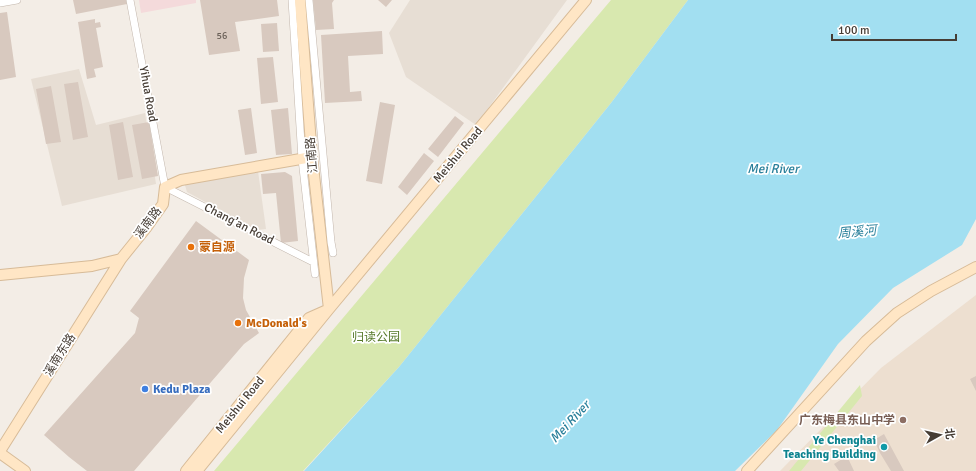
<svg xmlns="http://www.w3.org/2000/svg" width="976" height="471" font-family="Signika,'Noto Sans SC',sans-serif">
  <style>
    .residential { fill: #e7ded4 }
    .education { fill: #eddfd0 }
    .medical { fill: #f4dadb }
    .green { fill: #d8e8af }
    .water { fill: #a2dff1 }
    .building { fill: #d8c9bf }
    .lines { fill: none; stroke-linecap: round; stroke-linejoin: round }
    .street-casing { stroke: #c2b6ac; stroke-width: 8 }
    .secondary-casing { stroke: #d7bb98; stroke-width: 12 }
    .street { stroke: #fff; stroke-width: 7 }
    .secondary { stroke: #ffe6c5; stroke-width: 10 }
    .food-dot { fill: #e8710a; stroke: #fff; stroke-width: 1.5 }
    .shop-dot { fill: #3f7fe0; stroke: #fff; stroke-width: 1.5 }
    .education-dot { fill: #8d6e63; stroke: #fff; stroke-width: 1.5 }
    .culture-dot { fill: #0f9aa8; stroke: #fff; stroke-width: 1.5 }
    .labels { text-anchor: middle; dominant-baseline: central; stroke-width: 3.5; stroke-linejoin: round; paint-order: stroke }
    .number-label { font-size: 10px; fill: #6a6058 }
    .street-label { font-size: 12px; fill: #463d35; stroke: #fff }
    .food-label { font-size: 12px; font-weight: bold; fill: #c56008; stroke: #fff; text-anchor: start }
    .park-label { font-size: 12px; fill: #557828; stroke: #fff }
    .shop-label { font-size: 12px; font-weight: bold; fill: #366cbe; stroke: #fff; text-anchor: start }
    .education-label { font-size: 12px; font-weight: bold; fill: #785e54; stroke: #fff; text-anchor: end }
    .culture-label { font-size: 12px; font-weight: bold; fill: #0d838f; stroke: #fff; text-anchor: end }
    .water-label { font-size: 13px; font-style: italic; fill: #2a809b; stroke: #fff }
  </style>
  <rect width="100%" height="100%" fill="#f3ede6"/>
  <!-- residential -->
  <path class="residential" d="M410 0H567L476 125 406 77 389 33Z
    M79 69 96 125 145 113 156 184 62 206 31 79Z
    M258 171 266 229 257 230 187 192 184 182Z"/>
  <!-- education -->
  <path class="education" d="M976 295V471H780L881 368Z"/>
  <!-- medical -->
  <path class="medical" d="M139 0H196V3L141 13Z"/>
  <!-- green -->
  <path class="green" d="M611 0H688L611 103 399 367 303 471H214Z
    M860 385 862 396 801 471H789Z"/>
  <!-- water -->
  <path class="water" d="M688 0H976V219L962 245 893 288 838 344 777 430 735 471H304L399 367 611 103Z"/>
  <!-- building -->
  <path class="building" d="M73 0H126L127 4 76 14Z
    M200 0H277L279 16 235 22 240 51 209 55Z
    M313 0H334L332 3 334 29 316 30Z
    M378 0H392L386 7Z
    M7 12 16 77 0 80V13Z
    M95 19V23L100 22 101 27 96 28 103 67 94 69 96 77 87 79 78 22Z
    M277 23 279 51 263 52 261 24Z
    M382 31 383 54 348 56 350 92 361 91 362 101 325 103 321 35Z
    M273 57 278 102 261 104 257 58Z
    M78 82 88 137 73 140 64 84Z
    M51 86 61 142 46 144 36 89Z
    M380 102 395 105 382 184 366 181Z
    M251 108 257 153 245 155 238 110Z
    M288 108 292 154 276 155 271 110Z
    M455 116 464 123 438 157 428 149Z
    M123 122 133 177 118 180 109 125Z
    M149 122 158 176 142 179 132 125Z
    M424 153 434 161 407 195 398 187Z
    M285 172 292 176 298 241 281 243 276 193 263 194 261 174Z
    M196 221 249 260 244 278 243 298 246 310 259 333 244 344 134 471H87L69 457 44 435 135 333 139 318 130 311Z
    M976 376V391L970 379Z
    M884 434 904 471H891L880 453 874 440Z
    M847 456 854 471H839L834 464Z"/>
  <g class="lines">
    <defs>
      <path id="street" d="M130 0 165 187 313 262
        M292 0 302 159 315 274
        M309 0 331 242 333 253
        M0 3 17 0"/>
      <path id="secondary" d="M300 0 312 157 329 309
        M0 275 92 266 121 259 146 228 163 204 165 187 181 180 312 157
        M0 451 121 259
        M0 453 25 471
        M186 471 309 318 327 310
        M197 471 329 309 586 0
        M747 471 866 341 897 313 931 291 976 267"/>
    </defs>
    <!-- street casing -->
    <use href="#street" class="street-casing"/>
    <!-- secondary casing -->
    <use href="#secondary" class="secondary-casing"/>
    <!-- street -->
    <use href="#street" class="street"/>
    <!-- secondary -->
    <use href="#secondary" class="secondary"/>
  </g>
  <!-- markers -->
  <g class="food-dot">
    <circle cx="191" cy="247" r="4"/>
    <circle cx="238" cy="323" r="4"/>
  </g>
  <circle class="shop-dot" cx="145" cy="389" r="4"/>
  <circle class="education-dot" cx="903" cy="420" r="4"/>
  <circle class="culture-dot" cx="884" cy="447" r="4"/>
  <g class="labels">
    <!-- number labels -->
    <g class="number-label">
      <text x="222" y="36">56</text>
    </g>
    <!-- street labels -->
    <g class="street-label">
      <text transform="translate(148 94) rotate(80)">Yihua Road</text>
      <text transform="translate(312 155) rotate(-95)">江南路</text>
      <text transform="translate(458 155) rotate(-50)">Meishui Road</text>
      <text transform="translate(148 223) rotate(-53)">溪南路</text>
      <text transform="translate(239 224) rotate(27)">Chang’an Road</text>
      <text transform="translate(60 355) rotate(-58)">溪南东路</text>
      <text transform="translate(240 405) rotate(-51)">Meishui Road</text>
    </g>
    <!-- food labels -->
    <g class="food-label">
      <text x="199" y="247">蒙自源</text>
      <text x="246" y="323">McDonald's</text>
    </g>
    <!-- park labels -->
    <g class="park-label">
      <text x="376" y="337">归读公园</text>
    </g>
    <!-- shop labels -->
    <g class="shop-label">
      <text x="153" y="389">Kedu Plaza</text>
    </g>
    <!-- education labels -->
    <g class="education-label">
      <text x="895" y="420">广东梅县东山中学</text>
    </g>
    <!-- culture labels -->
    <g class="culture-label">
      <text x="876" y="440">Ye Chenghai<tspan x="876" dy="14">Teaching Building</tspan></text>
    </g>
    <!-- water labels -->
    <g class="water-label">
      <text x="773" y="169">Mei River</text>
      <text transform="translate(857 232) rotate(-5)">周溪河</text>
      <text transform="translate(570 422) rotate(-47)">Mei River</text>
    </g>
  </g>
  <!-- north arrow -->
  <g transform="translate(940 435) rotate(82)" stroke="#ffffff" stroke-width="3" paint-order="stroke">
  <path d="M0-3L7 15L0 10L-7 15Z" fill="#463d35"/>
  <text y="-6" font-size="11" font-weight="bold" text-anchor="middle" fill="#463d35">北</text>
  </g>
  <!-- scale -->
  <path d="M832 34v6h124v-6" fill="none" stroke="#463d35" stroke-width="2"/>
  <text x="838" y="34" font-size="12" fill="#463d35" stroke="#ffffff" stroke-width="3" paint-order="stroke">100 m</text>
</svg>
